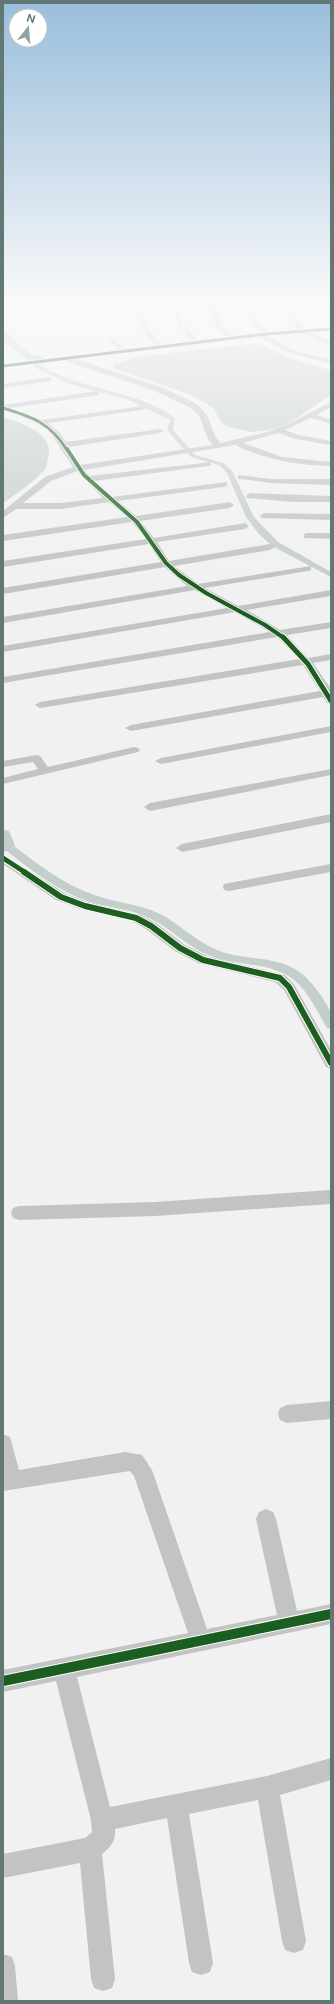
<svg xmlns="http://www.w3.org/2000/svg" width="334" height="2004" font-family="'Public Sans',sans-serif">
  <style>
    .water { fill: #c4ceca }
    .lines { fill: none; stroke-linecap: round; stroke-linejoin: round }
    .canal { fill: #c4ceca; fill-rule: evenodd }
    .river { fill: #c4ceca; fill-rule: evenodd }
    .minor { fill: #c2c3c3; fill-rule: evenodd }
    .cycleway-far4-casing { stroke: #fff; stroke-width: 4.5 }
    .cycleway-far3-casing { stroke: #fff; stroke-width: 5.5 }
    .cycleway-far2-casing { stroke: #fff; stroke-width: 7 }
    .cycleway-far1-casing { stroke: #fff; stroke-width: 8 }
    .cycleway-casing { stroke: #fff; stroke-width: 12 }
    .cycleway-far4 { stroke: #1b5e20; stroke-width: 3 }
    .cycleway-far3 { stroke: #1b5e20; stroke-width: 4 }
    .cycleway-far2 { stroke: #1b5e20; stroke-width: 5 }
    .cycleway-far1 { stroke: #1b5e20; stroke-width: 6 }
    .cycleway { stroke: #1b5e20; stroke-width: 10 }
  </style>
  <rect width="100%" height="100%" fill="#f2f1f1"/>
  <!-- water -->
  <path class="water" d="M251 344 261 345 289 358 327 369 331 371V395L291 422 275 429 251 432 226 426 220 421 214 408 191 395 114 368 115 364 135 357Z
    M3 417C22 423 55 433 48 458 47 462 47 467 44 470 33 483 17 493 3 503Z"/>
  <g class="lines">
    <!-- canal -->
    <path class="canal" d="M3 340C19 345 27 358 41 366 82 391 136 389 175 418L173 430 195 455 223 463 232 471 254 517 278 542 331 572V577L272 546 258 533 246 517 227 473 219 465 191 457 167 430 170 420 126 399 70 384 36 368 10 346 3 344Z
      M3 842 10 843C37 864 64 885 97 896 117 903 139 904 158 913 179 923 195 941 217 950 243 961 274 955 298 971 310 979 327 1001 331 1014 332 1019 331 1025 331 1029L327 1028C316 1010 308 989 290 977 267 962 236 966 211 956 188 948 171 928 149 918 131 909 110 908 90 902 57 891 30 869 3 848Z"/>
    <!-- river -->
    <path class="river" d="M3 830 9 831 15 845 12 849 3 852Z"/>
    <!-- minor -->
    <path class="minor" d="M170 301H176L184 325 197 340 226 337 216 326 206 301H212L222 325 233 336 262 333 249 318 243 301H249L255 317 269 332 299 330 280 301H286L305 329 331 327V331L312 333 331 341V346L302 333 268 336 292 350 331 360V364L288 352 260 337 75 359 161 387 197 404 207 415 216 438 221 443 271 431 290 423 331 402V407L317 415 331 420V424L311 418 285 430 298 435 331 441V445L296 439 278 433 243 443 282 457 331 462V466C297 465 266 460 235 445L84 470 90 476 211 462V466H208L94 481 112 497 227 482V486L224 487 118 501 136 516 230 502 234 505 230 508 140 521 154 538 245 523 249 526 245 529 157 542 169 561 270 544 275 547 270 550 174 566 198 584 311 566V570L308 571 205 588 238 606 331 590V596L247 610 280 630 331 622V628L287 635 308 658 331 654V660L313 663 331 689V704L327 703 323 697 131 731 125 728 131 725 320 691 303 665 40 708 35 705 40 702 299 659 277 637 3 683V677L270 632 235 612 3 652V646L227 608 195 590 3 623V617L187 586 165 567 3 594V588L161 562 149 544 3 567V561L146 539 132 522 3 541V535L127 517 109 502 61 509H16L3 518V511L45 477 73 467 49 431 29 419 3 410V405L96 391 100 393 99 395 11 408 42 420 142 406 146 408 142 410 48 423 60 433 66 442 160 429 164 431 160 433 69 447 80 465 213 445 208 439 199 416 191 408 155 391 65 361 3 368V364L37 360 27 358 3 336V332L7 333 31 355 43 357 44 359 118 350 109 340 112 338 125 349 155 346 142 330 136 310 139 308 142 310 148 330 162 345 191 341 178 325ZM77 471 103 498 61 503H23L51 481Z
      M319 301H325L331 309V316L329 315Z
      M48 377H51V381L3 388V384Z
      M238 475 272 479H331V485L272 483 241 479H238Z
      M250 493 331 496V502H293L247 498 246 496Z
      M264 513 331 514V520L261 518 260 516Z
      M307 533H331V539L304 538V534Z
      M331 726V732L161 764 155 761 161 758Z
      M134 747 138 748 140 750 138 752 3 784V778L38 769 33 762 3 767V761L36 755 40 756 48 767Z
      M331 769V775L150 811 144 807 150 803Z
      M331 814V822L182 852 176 848 182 844Z
      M3 854 66 894 88 902 141 915 156 923 185 945 207 956 285 975 294 984 331 1050V1069L326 1067 284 990 275 982 198 963 175 951 146 929 132 921 80 909 56 900 3 864Z
      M331 864V872L229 891 224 890 223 887 224 884 229 883Z
      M331 1190V1204L155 1216 19 1220 13 1218 11 1213 13 1208 19 1206 155 1202Z
      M331 1401V1419L287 1423 280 1420 278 1414 280 1408 287 1405Z
      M3 1434 10 1437 19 1470 125 1452 142 1455 152 1470 207 1629 277 1615 256 1519 259 1512 266 1509 273 1512 276 1519 297 1611 331 1604V1624L77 1677 110 1807 267 1776 331 1758V1780L280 1795 306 1941 303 1950 294 1953 285 1950 282 1941 258 1800 189 1814 213 1963 210 1972 201 1975 192 1972 189 1963 167 1818 115 1829C116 1841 111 1846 102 1854L115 1979 112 1988 103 1991 94 1988 91 1979 80 1863 3 1878V1854L85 1838 92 1832 91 1820 56 1681 3 1692V1670L188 1633 134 1476 130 1471 3 1491Z
      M3 1954 12 1957 15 1966 18 2001H3Z"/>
    <defs>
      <path id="cycleway-far4" d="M3 366 267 334 331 329
        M3 408C33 417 50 423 67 450"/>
      <path id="cycleway-far3" d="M67 449 84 475 137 522 166 563 179 575 206 593 265 625 284 638"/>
      <path id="cycleway-far2" d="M283 637 308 664 331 701
        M3 858 26 873"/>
      <path id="cycleway-far1" d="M24 872 61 897 85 906 136 918 151 926 180 948 203 960 280 978 289 987 331 1063"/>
      <path id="cycleway" d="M3 1681 331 1614"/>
    </defs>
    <!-- cycleway-far4 casing -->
    <use href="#cycleway-far4" class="cycleway-far4-casing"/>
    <!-- cycleway-far3 casing -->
    <use href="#cycleway-far3" class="cycleway-far3-casing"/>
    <!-- cycleway-far2 casing -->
    <use href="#cycleway-far2" class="cycleway-far2-casing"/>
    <!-- cycleway-far1 casing -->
    <use href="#cycleway-far1" class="cycleway-far1-casing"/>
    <!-- cycleway casing -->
    <use href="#cycleway" class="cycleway-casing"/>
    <!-- cycleway-far4 -->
    <use href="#cycleway-far4" class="cycleway-far4"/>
    <!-- cycleway-far3 -->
    <use href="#cycleway-far3" class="cycleway-far3"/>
    <!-- cycleway-far2 -->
    <use href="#cycleway-far2" class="cycleway-far2"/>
    <!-- cycleway-far1 -->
    <use href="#cycleway-far1" class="cycleway-far1"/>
    <!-- cycleway -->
    <use href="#cycleway" class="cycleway"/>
  </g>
  <!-- sky -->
  <linearGradient id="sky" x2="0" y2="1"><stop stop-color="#99bedc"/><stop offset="0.52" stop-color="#f9f9f9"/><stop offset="1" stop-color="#f9f9f9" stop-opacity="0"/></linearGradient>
  <rect width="334" height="581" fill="url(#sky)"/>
  <!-- border -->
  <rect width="334" height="2004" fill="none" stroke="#627874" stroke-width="8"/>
  <!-- north arrow -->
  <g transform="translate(28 28) rotate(17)"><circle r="19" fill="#ffffff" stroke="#c0c9c7"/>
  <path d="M0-3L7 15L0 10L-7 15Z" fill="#94a2a0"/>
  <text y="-6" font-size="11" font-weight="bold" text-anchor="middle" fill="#627874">N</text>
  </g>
</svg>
